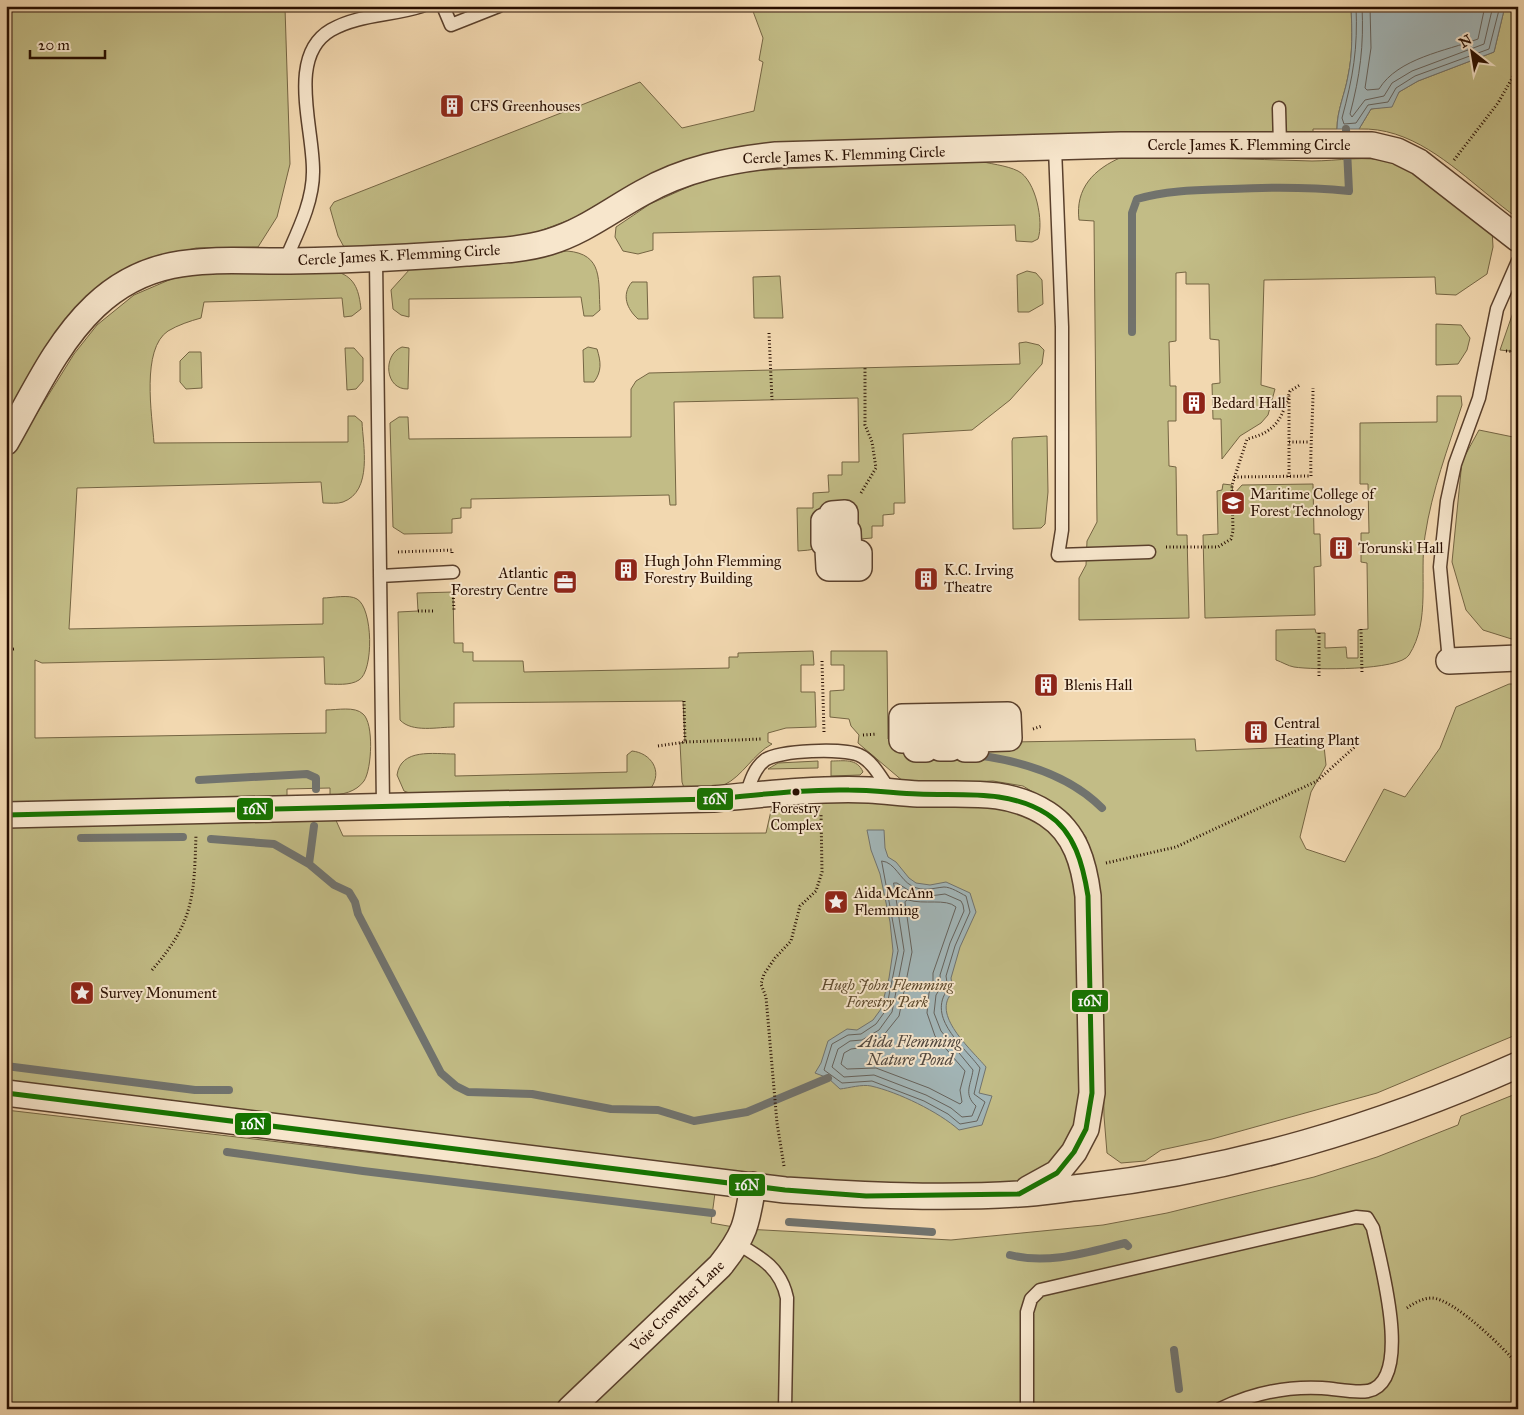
<svg xmlns="http://www.w3.org/2000/svg" width="1524" height="1415" font-family="'IM FELL Great Primer',serif">
  <style>
    .green { fill: #c2bc86; stroke: #756543 }
    .water { fill: #a2b6b8; stroke: #71736e }
    .lines { fill: none; stroke-linecap: round; stroke-linejoin: round }
    .shore { stroke: #65625c; stroke-width: 1 }
    .stream { stroke: #71736e; stroke-width: 8 }
    .lane-casing { stroke: #5a402c; stroke-width: 15 }
    .street-casing { stroke: #5a402c; stroke-width: 28 }
    .path { stroke: #280e00; stroke-width: 3; stroke-dasharray: 1 2.5; stroke-linecap: butt }
    .lane { stroke: #f7e6cc; stroke-width: 12 }
    .street { stroke: #f7e6cc; stroke-width: 25 }
    .bus-1-casing { stroke: #f7e6cc; stroke-width: 9 }
    .bus-1 { stroke: #157400; stroke-width: 5 }
    .bus-dot { fill: #280e00; stroke: #f7e6cc; stroke-width: 2 }
    .labels { text-anchor: middle; dominant-baseline: central; stroke-width: 4; stroke-linejoin: round; paint-order: stroke }
    .bus-label { font-size: 14px; fill: #280e00; stroke: #f7e6cc }
    .poi-label { font-size: 15px; fill: #280e00; stroke: #f7e6cc; text-anchor: start }
    .street-label { font-size: 15px; fill: #280e00; stroke: #f7e6cc }
    .park-label { font-size: 15px; font-style: italic; fill: #5e4b2f; stroke: #f7e6cc }
    .water-label { font-size: 16px; font-style: italic; fill: #534940; stroke: #f7e6cc }
    .line-badge { stroke: #f7e6cc; stroke-width: 2 }
    .badge-label { font-size: 14px; text-anchor: middle; font-weight: bold; fill: #fff }
  </style>
  <rect width="100%" height="100%" fill="#f2d8b0"/>
  <filter id="stains"><feTurbulence type="fractalNoise" baseFrequency=".004" numOctaves="4"/><feColorMatrix values="0 0 0 0 .2 0 0 0 0 .09 0 0 0 0 .02 0 0 0 .5 -.17"/></filter>
  <radialGradient id="worn" r=".72"><stop offset=".6" stop-color="#630" stop-opacity="0"/><stop offset="1" stop-color="#630" stop-opacity=".3"/></radialGradient>
  <!-- green -->
  <path class="green" d="M6 6H288L285 8 290 164 277 217 258 247 196 248 139 262 97 288 58 329 6 416Z
    M751 6H1351C1352 30 1353 53 1348 76 1345 94 1337 110 1337 129H1313V132L795 144 738 148 695 157 644 178 574 218 532 234 480 241 344 247 338 236 330 208 334 202 640 82 682 128 754 111 763 62 759 60 763 38Z
    M1505 6H1518V218C1507 211 1497 202 1487 194 1450 164 1410 127 1359 129L1371 109 1391 106 1399 92 1418 81 1494 52Z
    M1122 157C1185 157 1248 159 1312 161 1338 161 1366 155 1391 162 1420 169 1467 210 1492 229L1493 247 1487 274 1456 295 1436 294 1435 277 1264 280 1261 385 1275 389 1268 415 1261 423 1240 436 1222 459 1221 419H1213L1212 384 1220 383 1219 340 1210 339 1209 284H1186V272L1176 273V341L1169 342 1170 386H1176V421H1168L1169 466 1176 467 1177 535H1187L1189 618 1079 620V578L1086 565 1087 541 1097 522 1094 221 1079 220C1075 188 1094 169 1122 157Z
    M976 160C989 164 1006 165 1018 171 1036 180 1044 222 1038 239L1032 242 1016 241 1015 225 653 233V250L638 254 623 251 615 237 616 227 650 204 706 179 744 171Z
    M567 251C604 254 598 281 600 310L593 316H584L581 297 409 299V317L401 315 393 309 391 290 410 269 508 261Z
    M1027 271 1036 273 1042 280 1043 304 1029 312H1018L1017 275Z
    M226 272H338C356 278 359 292 361 309L352 316 344 317 342 298 204 302 201 318C190 321 178 325 168 331 141 349 152 415 154 443L348 442V416H355L362 422C363 445 373 491 343 502 338 504 329 503 323 503L321 482 77 488 69 629 323 624V598C332 598 349 594 357 599 373 608 374 671 359 680 350 686 335 684 325 684L324 657 42 663 35 660V738L326 733V710C337 710 355 706 363 714 374 723 372 769 364 781 356 792 342 795 330 795V788L287 789V798L6 804V463L74 354 97 325 134 295 176 277Z
    M780 276 783 318H754L753 277Z
    M632 282H647L648 319H638C627 309 621 295 632 282Z
    M1518 298V352L1500 350Z
    M1436 324 1461 325 1470 338 1467 350 1458 364 1436 365Z
    M1026 342 1039 345 1044 350 1042 364 1010 400 972 430 903 434 905 503H894V514L883 515V526H872V538C846 539 824 550 798 551L797 508H813V493L829 492 828 475H842V462H859L858 398 674 402 676 505H670L669 495 471 499V508H461V518L452 519V533L404 534 393 527 390 423 399 417H408L409 439 631 437V389L636 381 649 373 1020 364 1019 343Z
    M402 347 409 348 408 389C385 390 382 355 402 347Z
    M588 347 597 349C601 362 602 371 594 382H584L583 350Z
    M345 348H354L363 358V381L356 389 347 390Z
    M189 352H201L202 388 186 389 180 382V361Z
    M1437 396H1461L1462 405C1448 448 1432 490 1425 536 1419 574 1431 621 1409 655 1399 671 1313 670 1294 667 1288 666 1282 662 1276 660V630L1315 629 1316 633H1325V648L1346 647 1347 658H1358V630L1368 629 1367 563 1361 562V533H1369L1368 484H1360V423L1437 422Z
    M1479 430 1518 438V641L1483 630 1466 610 1452 562 1462 461Z
    M1047 436 1048 492 1045 524 1041 528 1013 529 1012 441 1013 438Z
    M1223 484 1232 485 1233 495 1242 485 1313 484 1314 534H1320L1321 566 1314 567 1315 615 1205 618 1203 535 1218 534 1217 491 1222 490Z
    M453 592 454 643H463V652H473V661H523L524 672 729 668V657H738V653L813 651 814 665H801V692H815L816 727 786 728 768 733V742L772 744C753 754 743 776 724 785 713 791 697 788 684 788L682 782 680 743 685 742 683 701 454 703V727C438 727 412 733 400 720L398 612 418 611 417 593Z
    M831 651H887L888 739 906 756 1012 742 1195 739 1196 751 1324 746 1326 765 1311 792 1300 837 1306 849 1345 862 1384 789 1405 797 1440 748 1456 707 1509 684H1518V1034L1377 1093 1212 1139 1161 1150 1145 1161 1121 1163 1107 1153 1104 1116 1101 957 1093 866 1086 837 1069 814 1023 786 993 781 918 784 904 782 858 743 859 735 851 726 849 719 830 717V691L844 690V665H831Z
    M632 751C651 753 663 771 651 788L412 794 404 791 397 775C401 748 433 754 455 754V776L627 772V755Z
    M818 761V768L768 769 778 763Z
    M831 761C844 761 857 758 863 772L860 775 831 776Z
    M775 793 1002 795 1077 849 1086 1129 1019 1194 866 1196 6 1093V815L330 807 343 836 766 833Z
    M1518 1093V1409H6V1110L715 1193 711 1223 745 1229 951 1240 1103 1225 1167 1213 1314 1177 1377 1157 1458 1125 1461 1116Z"/>
  <!-- water -->
  <path class="water" d="M1351 6H1505L1494 52 1418 81 1399 92 1392 107 1371 109 1359 129H1337C1337 110 1345 94 1348 76 1353 53 1352 30 1351 6Z
    M867 830H884L885 848 888 857 896 862 909 878 916 883 930 885 946 882 970 893 976 912 960 947 951 978 953 992C930 1014 971 1049 986 1067L979 1093 992 1096 982 1125 959 1130C939 1112 898 1092 871 1086 862 1084 849 1088 840 1089L828 1078 815 1073 821 1063 828 1041 847 1029 857 1030 873 1020 881 1009 889 978 893 951 890 922 880 874 871 850Z"/>
  <g class="lines">
    <!-- shore -->
    <path class="shore" d="M1356 6C1358 49 1353 77 1342 118L1344 124 1356 123 1368 105 1388 102 1396 88 1415 76 1489 49 1500 6
      M1362 6C1364 46 1360 76 1350 114L1352 117 1365 100 1384 96 1392 83 1412 71 1484 44 1493 6
      M1370 6 1371 48 1365 88 1367 90 1379 89C1398 58 1446 51 1478 39L1485 6
      M882 861C895 862 900 880 912 886 923 892 933 888 944 887 951 887 960 893 966 896L970 912 955 946 946 976 948 989C926 1018 964 1046 980 1068L974 1094 985 1102 977 1121 960 1124 948 1114 924 1101 872 1081 842 1083 824 1070 832 1044 848 1035 861 1034 876 1024 886 1010 898 951Z
      M894 883H897L913 893 930 896 945 894 961 901 963 905 964 911 950 943 940 975 941 987 936 995 934 1013 941 1031 973 1070C971 1085 963 1094 976 1106L972 1116 962 1117 951 1108 926 1095 874 1075 844 1077 832 1067 838 1049 850 1041 862 1040 879 1030 892 1012 904 951Z
      M908 900C924 905 946 898 956 907L933 973V985L929 993 927 1013 935 1036 965 1071 960 1090 962 1102 960 1104 929 1088 876 1068 847 1069 841 1064 844 1053 851 1049 866 1047 883 1036 899 1016 912 952 905 902Z"/>
    <!-- stream -->
    <path class="stream" d="M1132 332V213L1137 199C1167 190 1199 190 1231 189 1271 187 1310 187 1349 191L1346 129
      M976 755C1022 761 1069 775 1102 808
      M199 780 307 774 316 778V789
      M81 838 183 837
      M211 839 274 844 309 864 334 885 349 892 355 902 358 914 441 1073 456 1086 468 1092 532 1094 611 1109 658 1110 694 1121 747 1112 828 1078
      M309 864 314 826
      M6 1066 195 1090H229
      M227 1152 363 1171 712 1213
      M789 1222 932 1232
      M1010 1255C1048 1265 1088 1252 1125 1243L1128 1246
      M1174 1350 1179 1389"/>
    <defs>
      <path id="lane" d="M443 6 451 25 499 6
        M1279 108 1280 145
        M1055 148 1062 327V530L1058 555 1149 552
        M376 260 383 806
        M285 261C297 233 313 203 313 172 314 129 286 56 331 30 359 14 392 16 422 6
        M380 576 453 572
        M1449 661 1440 567 1447 501 1455 464 1479 398 1497 309 1518 261
        M746 796C750 783 754 768 765 760 779 750 844 748 859 755 873 761 882 780 891 792
        M738 1244C762 1258 781 1269 787 1298L785 1409
        M1027 1409V1312L1031 1299 1040 1290 1356 1217 1367 1218 1373 1228C1379 1258 1415 1381 1368 1391 1354 1393 1337 1389 1322 1388 1285 1386 1253 1393 1220 1409"/>
      <path id="street" d="M6 442C33 395 56 343 95 306 154 250 217 262 290 261 349 260 407 258 466 253 493 251 523 250 549 242 583 232 611 210 642 193 684 169 729 160 776 155L1121 145H1372L1397 151 1419 162 1518 239
        M845 513V532H848L849 553H859V568H829L828 550H830L831 543H824V521H832V514Z
        M1449 661 1518 658
        M1008 715 1009 738 976 739V749H965V739L951 740V748H940V740H926V749H916V739L902 740V717Z
        M6 815 713 799C765 794 817 788 869 790 885 791 902 793 918 794 963 795 1007 788 1047 814 1076 833 1084 864 1088 896L1092 1093 1086 1129 1074 1152 1057 1173 1028 1189
        M6 1093 785 1190C863 1195 941 1199 1019 1194 1040 1193 1062 1189 1083 1187 1238 1169 1376 1128 1518 1065
        M570 1409 720 1266C745 1235 747 1224 753 1185"/>
    </defs>
    <!-- lane casing -->
    <use href="#lane" class="lane-casing"/>
    <!-- street casing -->
    <use href="#street" class="street-casing"/>
    <!-- path -->
    <path class="path" d="M1454 160 1498 103 1518 68
      M769 333 772 400
      M1506 351 1518 352
      M1289 442H1310
      M1311 476C1310 447 1313 418 1313 388
      M1234 477 1311 476
      M1289 477V396
      M861 493 876 468 872 442 865 425V368
      M1166 547H1218L1231 539 1233 531 1232 485 1247 439C1277 432 1282 418 1290 391L1300 385
      M398 552 452 550V554
      M453 591 454 610
      M418 611H435
      M1361 629 1362 674
      M1319 633V676
      M6 650 14 649
      M822 661 824 732
      M684 701 685 742 762 739
      M1033 729 1042 726
      M863 735 877 734
      M658 746 685 742
      M1106 863 1176 847 1317 781 1359 743
      M152 970C194 922 194 896 196 835
      M784 1166 777 1123 766 997 761 984 764 974 775 958 791 941 800 906 816 891 822 872 821 813
      M1407 1308C1414 1303 1423 1298 1432 1298 1454 1299 1504 1348 1518 1365"/>
    <!-- lane -->
    <use href="#lane" class="lane"/>
    <!-- street -->
    <use href="#street" class="street"/>
    <defs>
      <path id="bus-1" d="M6 815 713 799C758 795 804 789 849 790 872 790 895 793 918 794 962 796 1008 789 1047 814 1075 832 1083 865 1088 896L1092 1093 1086 1129 1074 1152 1057 1173 1019 1194 866 1196 785 1190 6 1093"/>
    </defs>
    <!-- bus-1 casing -->
    <use href="#bus-1" class="bus-1-casing"/>
    <!-- bus-1 -->
    <use href="#bus-1" class="bus-1"/>
  </g>
  <!-- icons -->
  <defs>
    <symbol id="building-square" viewBox="-11 -11 22 22"><rect x="-9" y="-9" width="18" height="18" rx="4" fill="#8f2418" stroke="#f7e6cc"/><path d="M-4-6H4V6H1V3H-1V6H-4ZM-2.5-4.3h1.7v1.8h-1.7ZM.8-4.3h1.7v1.8H.8ZM-2.5-1h1.7V.8h-1.7ZM.8-1h1.7V.8H.8Z" fill="#fff"/></symbol>
    <symbol id="university-square" viewBox="-11 -11 22 22"><rect x="-9" y="-9" width="18" height="18" rx="4" fill="#8f2418" stroke="#f7e6cc"/><path d="M0-5L7-2L0 1L-7-2ZM-4 1L0 2.5L4 1V4Q0 6-4 4Z" fill="#fff"/></symbol>
    <symbol id="office-square" viewBox="-11 -11 22 22"><rect x="-9" y="-9" width="18" height="18" rx="4" fill="#8f2418" stroke="#f7e6cc"/><path d="M-6-3h4V-5.5h4V-3h4V5H-6ZM-1-4.5V-3h2v-1.5ZM-6 0V1H6V0Z" fill="#fff"/></symbol>
    <symbol id="sight-square" viewBox="-11 -11 22 22"><rect x="-9" y="-9" width="18" height="18" rx="4" fill="#8f2418" stroke="#f7e6cc"/><path d="M0-6L1.8-2.2L6-1.7L2.9 1.2L3.7 5.4L0 3.3L-3.7 5.4L-2.9 1.2L-6-1.7L-1.8-2.2Z" fill="#fff"/></symbol>
  </defs>
  <g fill-rule="evenodd">
    <use href="#building-square" x="438" y="92" width="28" height="28"/>
    <use href="#building-square" x="1180" y="389" width="28" height="28"/>
    <use href="#university-square" x="1219" y="489" width="28" height="28"/>
    <use href="#building-square" x="1327" y="534" width="28" height="28"/>
    <use href="#building-square" x="612" y="556" width="28" height="28"/>
    <use href="#building-square" x="912" y="565" width="28" height="28"/>
    <use href="#office-square" x="551" y="568" width="28" height="28"/>
    <use href="#building-square" x="1032" y="671" width="28" height="28"/>
    <use href="#building-square" x="1242" y="718" width="28" height="28"/>
    <use href="#sight-square" x="822" y="888" width="28" height="28"/>
    <use href="#sight-square" x="68" y="979" width="28" height="28"/>
  </g>
  <!-- markers -->
  <circle class="bus-dot" cx="796" cy="792" r="4.5"/>
  <g class="labels">
    <!-- bus labels -->
    <g class="bus-label">
      <text x="796" y="808">Forestry<tspan x="796" dy="17">Complex</tspan></text>
    </g>
    <!-- poi labels -->
    <g class="poi-label">
      <text x="470" y="106">CFS Greenhouses</text>
      <text x="1212" y="403">Bedard Hall</text>
      <text x="1250" y="494">Maritime College of<tspan x="1250" dy="17">Forest Technology</tspan></text>
      <text x="1358" y="548">Torunski Hall</text>
      <text x="644" y="561">Hugh John Flemming<tspan x="644" dy="17">Forestry Building</tspan></text>
      <text x="944" y="570">K.C. Irving<tspan x="944" dy="17">Theatre</tspan></text>
      <text x="548" y="573" text-anchor="end">Atlantic<tspan x="548" dy="17">Forestry Centre</tspan></text>
      <text x="1064" y="685">Blenis Hall</text>
      <text x="1274" y="723">Central<tspan x="1274" dy="17">Heating Plant</tspan></text>
      <text x="854" y="893">Aida McAnn<tspan x="854" dy="17">Flemming</tspan></text>
      <text x="100" y="993">Survey Monument</text>
    </g>
    <!-- street labels -->
    <g class="street-label">
      <text x="1249" y="145">Cercle James K. Flemming Circle</text>
      <text transform="translate(844 155) rotate(-2)">Cercle James K. Flemming Circle</text>
      <text transform="translate(399 255) rotate(-3)">Cercle James K. Flemming Circle</text>
      <text transform="translate(677 1306) rotate(-44)">Voie Crowther Lane</text>
    </g>
    <!-- park labels -->
    <g class="park-label">
      <text x="887" y="985">Hugh John Flemming<tspan x="887" dy="17">Forestry Park</tspan></text>
    </g>
    <!-- water labels -->
    <g class="water-label">
      <text x="910" y="1041">Aida Flemming<tspan x="910" dy="18">Nature Pond</tspan></text>
    </g>
  </g>
  <g class="line-badge">
    <rect x="696" y="787" width="38" height="24" rx="5" fill="#157400"/>
    <rect x="236" y="797" width="38" height="24" rx="5" fill="#157400"/>
    <rect x="1071" y="989" width="38" height="24" rx="5" fill="#157400"/>
    <rect x="234" y="1112" width="38" height="24" rx="5" fill="#157400"/>
    <rect x="728" y="1173" width="38" height="24" rx="5" fill="#157400"/>
  </g>
  <g class="badge-label">
    <text x="715" y="804">16N</text>
    <text x="255" y="814">16N</text>
    <text x="1090" y="1006">16N</text>
    <text x="253" y="1129">16N</text>
    <text x="747" y="1190">16N</text>
  </g>
  <!-- margin -->
  <rect width="1524" height="1415" fill="none" stroke="#f2d8b0" stroke-width="25"/>
  <rect x="8" y="8" width="1509" height="1400" fill="none" stroke="#280e00" stroke-width="2.5"/>
  <rect x="12" y="12" width="1499" height="1390" fill="none" stroke="#280e00"/>
  <!-- north arrow -->
  <g transform="translate(1472 52) rotate(329)" stroke="#f7e6cc" stroke-width="4" paint-order="stroke">
  <path d="M0-4L9 19L0 12L-9 19Z" fill="#280e00"/>
  <text y="-8" font-size="14" font-weight="bold" text-anchor="middle" fill="#280e00">N</text>
  </g>
  <!-- scale -->
  <path d="M30 50v8h75v-8" fill="none" stroke="#280e00" stroke-width="2.5"/>
  <text x="38" y="50" font-size="15" fill="#280e00" stroke="#f7e6cc" stroke-width="4" paint-order="stroke">20 m</text>
  <rect width="100%" height="100%" filter="url(#stains)"/>
  <rect width="100%" height="100%" fill="url(#worn)"/>
</svg>
